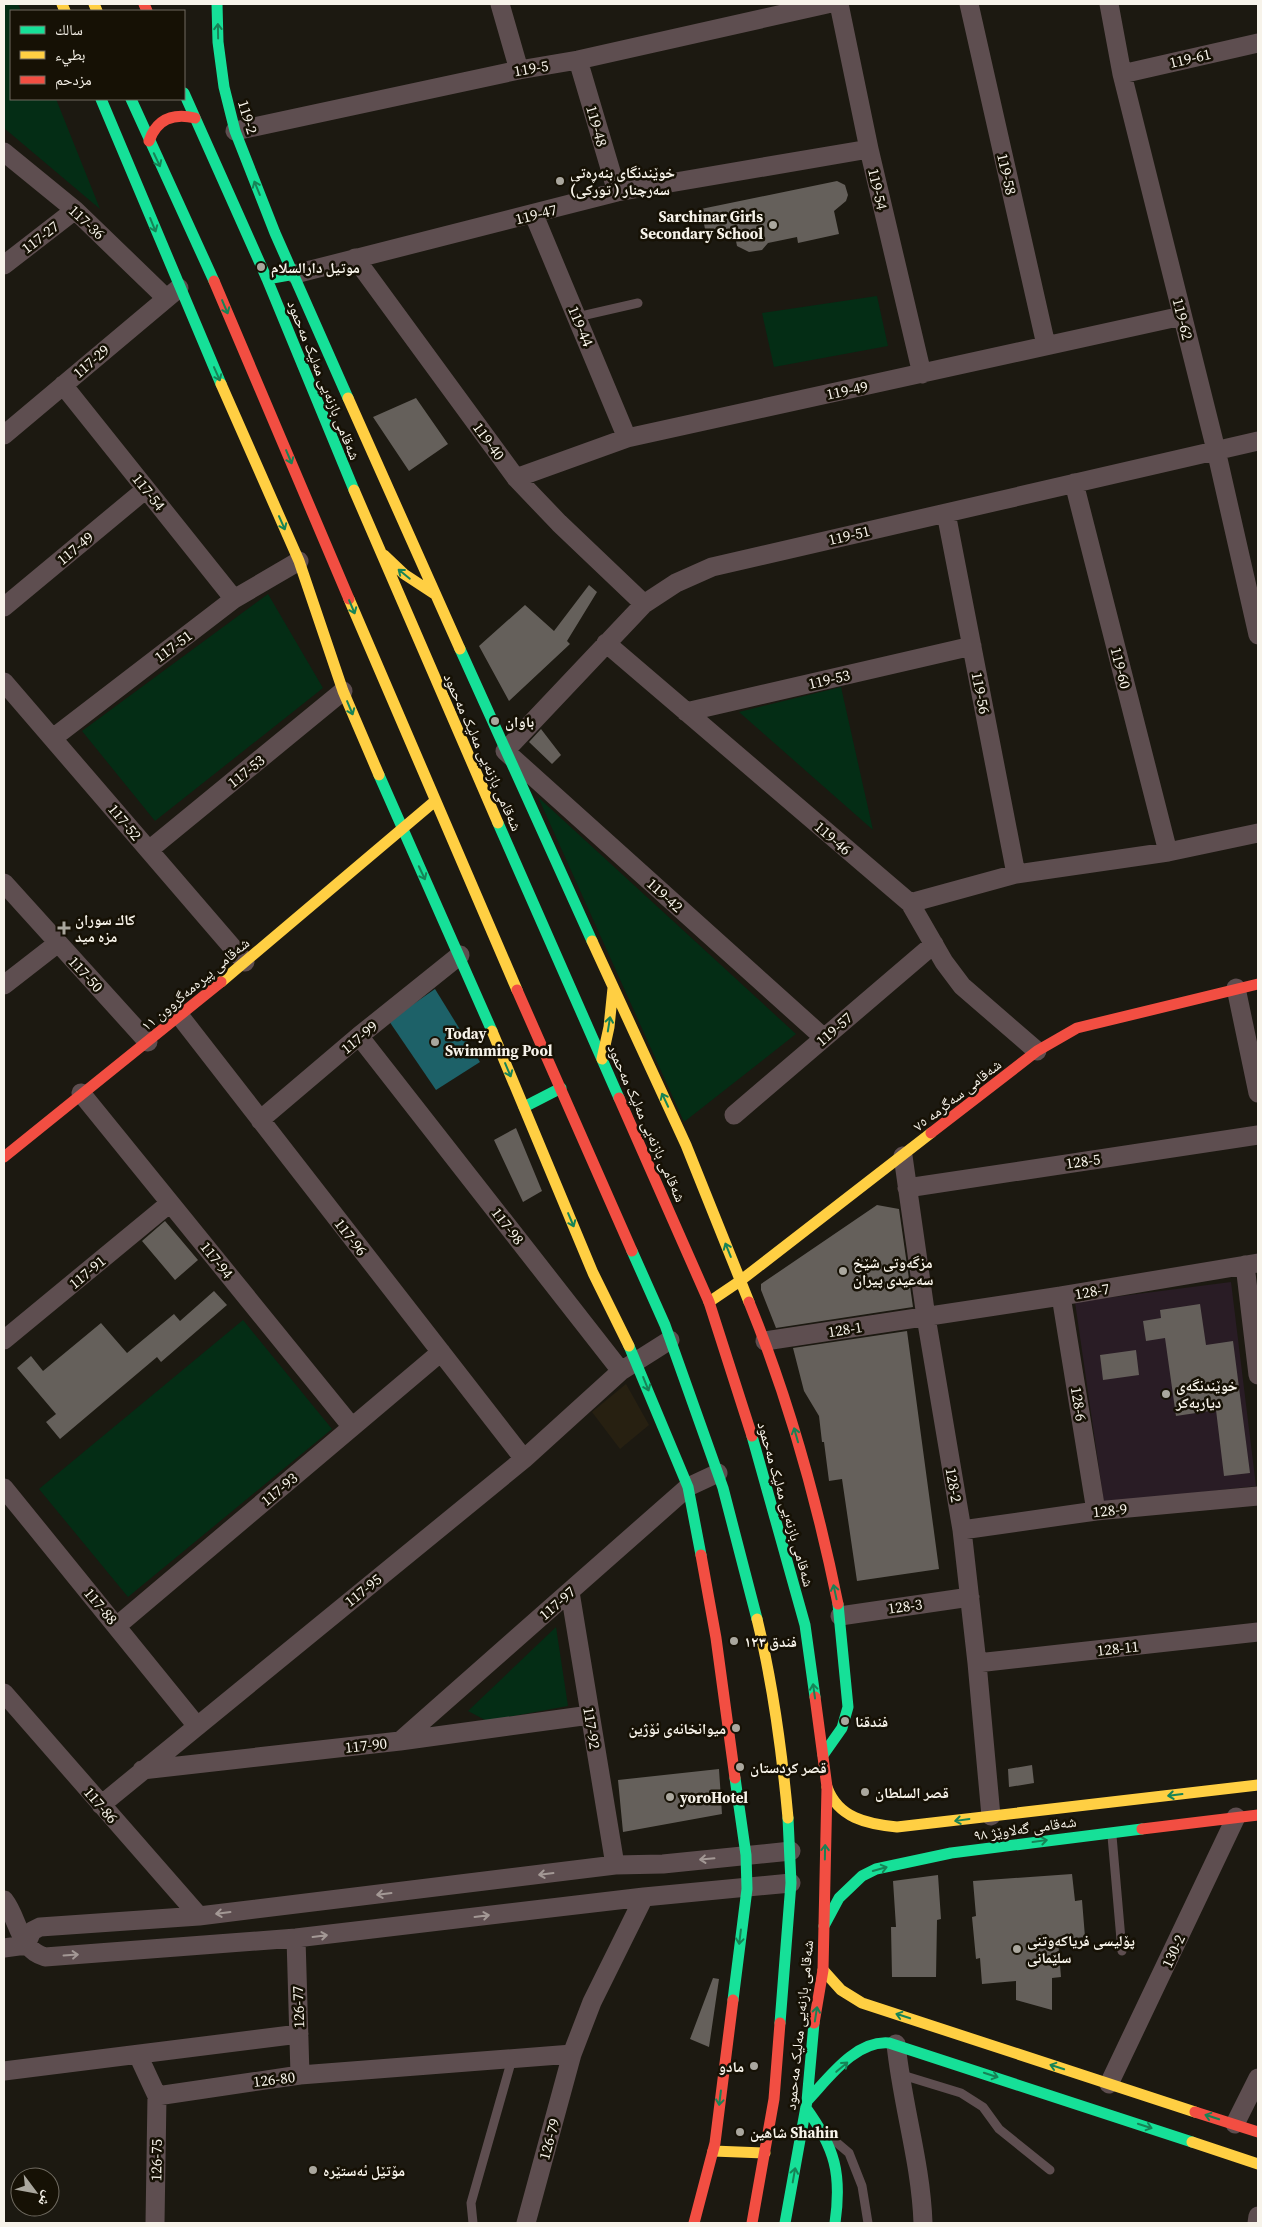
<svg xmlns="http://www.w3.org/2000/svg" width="1262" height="2227" font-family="'Source Serif 4','Noto Naskh Arabic',serif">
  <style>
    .commercial { fill: #272011 }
    .education { fill: #291c25 }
    .green { fill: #042d15 }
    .water { fill: #1d6168 }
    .building { fill: #65605b }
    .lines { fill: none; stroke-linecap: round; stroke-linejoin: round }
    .lane { stroke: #5e4e50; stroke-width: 9 }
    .street { stroke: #5e4e50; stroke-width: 19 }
    .fast { stroke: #16e098; stroke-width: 11 }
    .slow { stroke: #ffcf43; stroke-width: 11 }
    .jam { stroke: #f24e42; stroke-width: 11 }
    .oneway { stroke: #168356 }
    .oneway2 { stroke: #a39895 }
    .poi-dot { fill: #aaa79e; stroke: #161105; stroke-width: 2 }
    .labels { text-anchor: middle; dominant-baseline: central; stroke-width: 5; stroke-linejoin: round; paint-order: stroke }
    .street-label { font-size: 15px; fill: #f7f3ea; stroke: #161105 }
    .poi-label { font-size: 15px; font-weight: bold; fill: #f7f3ea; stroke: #161105; text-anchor: start }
  </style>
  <rect width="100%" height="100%" fill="#1c1911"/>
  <!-- commercial -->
  <path class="commercial" d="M626 1384 649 1425 620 1449 592 1412Z"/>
  <!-- education -->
  <path class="education" d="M1231 1282 1256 1486 1104 1503 1075 1302Z"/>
  <!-- green -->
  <path class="green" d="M4 4H18L21 11H11V99H56L100 209 4 128Z
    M877 296 888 346 774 367 762 313Z
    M268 594 323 688 155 821 82 731Z
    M841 687 873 830 739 712Z
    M538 797 796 1034 684 1122Z
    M243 1320 332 1429 128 1597 39 1489Z
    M556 1627 568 1706 487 1721 468 1711Z"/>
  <!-- water -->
  <path class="water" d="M435 989 480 1062 436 1090 389 1021Z"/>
  <!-- building -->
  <path class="building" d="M837 181 845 185 848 195 846 201 834 211 839 234 798 243 797 237 768 243 762 250 749 252 737 246 736 241 725 230 706 234 701 209Z
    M416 398 448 444 409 471 373 417Z
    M589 585 597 592 567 641 570 644 509 701 479 646 525 605 554 631Z
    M541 729 561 755 552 764 529 742Z
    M516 1128 542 1191 523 1202 494 1140Z
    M877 1205 899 1209 913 1307 776 1328 761 1290V1284Z
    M165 1221 198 1260 175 1280 142 1241Z
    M214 1291 227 1305 161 1362 157 1357 60 1439 46 1422 56 1414 17 1368 31 1356 43 1371 101 1323 127 1353 174 1314 180 1321Z
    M1200 1304 1206 1345 1233 1341 1250 1473 1224 1476 1216 1410 1176 1416 1165 1338 1146 1341 1143 1321 1161 1318 1160 1310Z
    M907 1331 939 1569 857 1581 842 1479 829 1481 824 1442H822L819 1416 804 1391 793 1348Z
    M1136 1350 1139 1375 1103 1380 1100 1355Z
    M1032 1765 1034 1783 1009 1787 1008 1769Z
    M719 1769 722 1814 623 1832 618 1780Z
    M1072 1874 1075 1901 1082 1900 1085 1937 1058 1940 1061 1977 1052 1978V2010L1016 2000V1981L982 1984 980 1958 976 1959 972 1917 976 1916 973 1881Z
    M938 1875 941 1919 937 1920 936 1977H892L891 1927H896L893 1881Z
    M713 1978 719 1979 709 2047 690 2039Z"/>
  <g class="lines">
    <!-- lane -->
    <path class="lane" d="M577 317 638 303
      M1112 1836 1122 1951
      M899 2074 961 2093 983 2107 999 2129 1050 2170
      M836 2142 849 2153 862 2186 868 2223
      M473 2223 471 2203 512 2059"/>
    <!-- street -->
    <path class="street" d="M500 4 519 70
      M839 4 869 149 922 374
      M969 4 1046 345
      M1109 4 1122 74 1216 450 1258 635
      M578 60 617 192
      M1122 74 1258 43
      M235 131 519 70 578 60 827 4
      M4 152 75 210 165 297
      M534 215 627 438
      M355 258 516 478 559 523 644 604
      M4 265 75 210
      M295 274 617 192 869 149
      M63 385 234 599
      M4 435 179 288
      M516 478 627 438 1182 316
      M1074 483 1168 852
      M946 513 1016 874
      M4 607 146 489
      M606 643 910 903 944 962 962 986 1037 1051
      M4 682 245 962
      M686 712 972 646
      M53 738 234 599 299 561
      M149 850 343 691
      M4 883 148 1042
      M910 903 1016 874 1168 852 1258 833
      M4 985 58 943
      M1236 988 1258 1093
      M179 1015 524 1459
      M359 1036 621 1371
      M824 1038 505 751 644 604 676 583 712 567 1258 441
      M81 1093 352 1427
      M734 1115 934 944
      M260 1120 359 1036 460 955
      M903 1156 926 1317 962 1530 977 1663 991 1816
      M907 1188 1258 1135
      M1245 1265 1258 1375
      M1061 1296 1096 1511
      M4 1340 170 1203
      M765 1341 1061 1296 1258 1263
      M4 1488 197 1726
      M962 1530 1096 1511 1258 1496
      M570 1592 615 1865
      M840 1616 970 1597
      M118 1625 441 1352
      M977 1663 1258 1632
      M4 1693 199 1916
      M400 1741 688 1487 718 1473
      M142 1770 400 1741 590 1715
      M101 1805 524 1459 621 1371 670 1340
      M4 1900C19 1919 18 1949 45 1957L296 1938 644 1897 791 1883
      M296 1938 300 2075
      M26 1945 32 1931 40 1927 199 1916 615 1865 663 1864 791 1851
      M4 1948 26 1945
      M896 2044C902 2104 921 2163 923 2223
      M138 2055 157 2096 155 2223
      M4 2071 299 2034
      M1109 2084 1236 1817
      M157 2096 300 2075 572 2054
      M1235 2124 1258 2078
      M526 2223 572 2054 592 2002 644 1897
      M1257 2223 1258 2216"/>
    <!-- fast -->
    <path class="fast" d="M217 4 218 42 224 87 235 131 275 233 348 398
      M184 93 267 279 354 490
      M101 99 221 384
      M131 99 214 281
      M267 279 295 274
      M460 649 592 941
      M379 775 492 1031
      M498 823 619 1098
      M524 1107 561 1088
      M632 1251 665 1325 723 1488 757 1619
      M629 1346 688 1487 701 1555
      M752 1436 805 1625 815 1697
      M823 1755 842 1728 848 1707 838 1604
      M824 1926 839 1898 862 1876 876 1869 951 1853 1142 1829
      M733 2000 747 1889 746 1855 735 1778
      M780 2023 791 1883 788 1818
      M807 2101C828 2079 855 2040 889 2043L1192 2142
      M806 2108C835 2148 842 2174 835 2223
      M785 2223 807 2101 814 2023"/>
    <!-- slow -->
    <path class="slow" d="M62 4 65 11
      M94 4 97 11
      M221 384 299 561 343 691 379 775
      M348 398 460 649
      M354 490 498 823
      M384 555 404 574 436 595
      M349 599 517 990
      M592 941 686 1145 749 1302
      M221 982 435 801
      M492 1031 593 1273 629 1346
      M602 1059 609 1027 613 988
      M709 1302 740 1281 931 1133
      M757 1619C773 1684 782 1752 788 1818
      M827 1787C838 1818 867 1824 897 1827L1258 1785
      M823 1970 841 1990 862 2003 1195 2112
      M1192 2142 1258 2164
      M713 2151 765 2153"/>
    <!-- jam -->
    <path class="jam" d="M144 4 147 11
      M149 141C157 119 173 113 195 118
      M214 281 349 599
      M517 990 632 1251
      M619 1098 709 1302 752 1436
      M931 1133 1037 1051 1077 1028 1258 984
      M4 1157 221 982
      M749 1302C789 1400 817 1501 838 1604
      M701 1555 716 1638 735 1778
      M1142 1829 1258 1815
      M814 2023 823 1970 827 1787 815 1697
      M1195 2112 1258 2132
      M694 2223 715 2143 733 2000
      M752 2223 774 2099 780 2023"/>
  </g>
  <!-- one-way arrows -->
  <defs><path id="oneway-shaft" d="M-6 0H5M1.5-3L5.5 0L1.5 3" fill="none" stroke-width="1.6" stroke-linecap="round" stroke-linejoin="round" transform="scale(1.25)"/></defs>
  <g class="oneway">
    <use href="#oneway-shaft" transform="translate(218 31) rotate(-91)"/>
    <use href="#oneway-shaft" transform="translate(157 160) rotate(65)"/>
    <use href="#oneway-shaft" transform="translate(257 188) rotate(-112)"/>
    <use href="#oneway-shaft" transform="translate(153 225) rotate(68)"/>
    <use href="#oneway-shaft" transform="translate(225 307) rotate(67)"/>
    <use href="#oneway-shaft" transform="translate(217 374) rotate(66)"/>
    <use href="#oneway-shaft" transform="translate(289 457) rotate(67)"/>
    <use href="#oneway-shaft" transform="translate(282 523) rotate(66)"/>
    <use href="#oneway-shaft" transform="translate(404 574) rotate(-141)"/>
    <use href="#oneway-shaft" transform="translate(352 607) rotate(67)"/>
    <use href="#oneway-shaft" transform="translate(350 708) rotate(67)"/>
    <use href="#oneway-shaft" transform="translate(422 873) rotate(65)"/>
    <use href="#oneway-shaft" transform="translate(609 1024) rotate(-81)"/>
    <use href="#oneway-shaft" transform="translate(508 1070) rotate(67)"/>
    <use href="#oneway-shaft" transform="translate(665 1100) rotate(-115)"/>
    <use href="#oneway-shaft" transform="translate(571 1220) rotate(67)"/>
    <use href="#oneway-shaft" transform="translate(728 1250) rotate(-112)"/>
    <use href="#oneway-shaft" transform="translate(646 1384) rotate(68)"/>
    <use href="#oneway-shaft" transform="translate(796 1435) rotate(-106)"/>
    <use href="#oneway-shaft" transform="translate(835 1592) rotate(-102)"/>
    <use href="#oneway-shaft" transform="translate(814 1691) rotate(-98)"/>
    <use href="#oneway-shaft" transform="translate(1175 1795) rotate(173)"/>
    <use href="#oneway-shaft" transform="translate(962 1820) rotate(172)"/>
    <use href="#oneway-shaft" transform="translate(1040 1841) rotate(-8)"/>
    <use href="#oneway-shaft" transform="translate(825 1852) rotate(-89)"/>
    <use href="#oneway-shaft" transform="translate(880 1869) rotate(-16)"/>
    <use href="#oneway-shaft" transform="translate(740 1937) rotate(97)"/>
    <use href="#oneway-shaft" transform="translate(816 2014) rotate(-81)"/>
    <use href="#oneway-shaft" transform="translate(903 2016) rotate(-162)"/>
    <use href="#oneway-shaft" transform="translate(842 2067) rotate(-40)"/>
    <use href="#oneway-shaft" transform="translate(1057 2067) rotate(-162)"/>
    <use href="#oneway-shaft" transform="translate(991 2075) rotate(18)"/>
    <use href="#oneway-shaft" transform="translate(720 2098) rotate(97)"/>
    <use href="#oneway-shaft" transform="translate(1212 2117) rotate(-162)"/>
    <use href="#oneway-shaft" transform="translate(1145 2126) rotate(18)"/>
    <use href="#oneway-shaft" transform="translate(794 2175) rotate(-80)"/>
  </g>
  <g class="oneway2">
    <use href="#oneway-shaft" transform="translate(707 1859) rotate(175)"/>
    <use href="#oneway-shaft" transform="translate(546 1874) rotate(173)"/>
    <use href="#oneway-shaft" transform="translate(384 1894) rotate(173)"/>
    <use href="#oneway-shaft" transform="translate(223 1913) rotate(173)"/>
    <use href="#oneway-shaft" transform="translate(482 1916) rotate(-7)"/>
    <use href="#oneway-shaft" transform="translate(320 1936) rotate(-7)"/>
    <use href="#oneway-shaft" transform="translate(71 1955) rotate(-4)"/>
  </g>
  <!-- markers -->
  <g class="poi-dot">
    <circle cx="560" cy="181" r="5"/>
    <circle cx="773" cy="225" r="5"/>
    <circle cx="261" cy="267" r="5"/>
    <circle cx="495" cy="721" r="5"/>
    <path d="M61.5 920.5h5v5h5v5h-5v5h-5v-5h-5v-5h5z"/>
    <circle cx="435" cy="1042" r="5"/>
    <circle cx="843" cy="1271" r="5"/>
    <circle cx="1166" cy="1394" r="5"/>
    <circle cx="734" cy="1641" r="5"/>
    <circle cx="845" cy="1721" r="5"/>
    <circle cx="736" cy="1728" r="5"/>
    <circle cx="740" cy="1767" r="5"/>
    <circle cx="865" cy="1792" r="5"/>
    <circle cx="670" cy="1797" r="5"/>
    <circle cx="1017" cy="1949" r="5"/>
    <circle cx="754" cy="2066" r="5"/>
    <circle cx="740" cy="2132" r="5"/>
    <circle cx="313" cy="2170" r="5"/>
  </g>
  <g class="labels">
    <!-- street labels -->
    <g class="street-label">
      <text transform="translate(1190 58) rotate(-13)">119-61</text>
      <text transform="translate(531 68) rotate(-10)">119-5</text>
      <text transform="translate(248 117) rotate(73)">119-2</text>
      <text transform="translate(597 126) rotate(74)">119-48</text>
      <text transform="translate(1007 174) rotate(77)">119-58</text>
      <text transform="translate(878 189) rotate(77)">119-54</text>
      <text transform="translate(536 214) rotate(-14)">119-47</text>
      <text transform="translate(87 222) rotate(43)">117-36</text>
      <text transform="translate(40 237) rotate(-38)">117-27</text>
      <text transform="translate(1183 319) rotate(76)">119-62</text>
      <text transform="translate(581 326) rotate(67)">119-44</text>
      <text transform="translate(91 361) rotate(-41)">117-29</text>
      <text transform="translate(324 380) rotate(68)">شەقامی بازنەیی مەلیک مەحمود</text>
      <text transform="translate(847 390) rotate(-12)">119-49</text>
      <text transform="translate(489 441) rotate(54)">119-40</text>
      <text transform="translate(149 492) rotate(51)">117-54</text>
      <text transform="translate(849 535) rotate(-13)">119-51</text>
      <text transform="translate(75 548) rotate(-40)">117-49</text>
      <text transform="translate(173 646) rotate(-37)">117-51</text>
      <text transform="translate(1121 668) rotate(76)">119-60</text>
      <text transform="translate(829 679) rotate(-13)">119-53</text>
      <text transform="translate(981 693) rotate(79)">119-56</text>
      <text transform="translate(483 752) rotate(66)">شەقامی بازنەیی مەلیک مەحمود</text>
      <text transform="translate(246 771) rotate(-39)">117-53</text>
      <text transform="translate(125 822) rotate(50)">117-52</text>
      <text transform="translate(833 838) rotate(41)">119-46</text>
      <text transform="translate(665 895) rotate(42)">119-42</text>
      <text transform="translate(86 974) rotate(47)">117-50</text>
      <text transform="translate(195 984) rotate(-40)">شەقامی پیرەمەگروون ١١</text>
      <text transform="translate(834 1029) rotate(-41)">119-57</text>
      <text transform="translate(359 1037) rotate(-40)">117-99</text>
      <text transform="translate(957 1095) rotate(-38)">شەقامی سەگرمە ٧٥</text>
      <text transform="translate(647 1123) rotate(66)">شەقامی بازنەیی مەلیک مەحمود</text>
      <text transform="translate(1083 1161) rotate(-8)">128-5</text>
      <text transform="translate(508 1226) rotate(52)">117-98</text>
      <text transform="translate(351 1237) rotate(52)">117-96</text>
      <text transform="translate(217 1260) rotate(51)">117-94</text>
      <text transform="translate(87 1272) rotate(-40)">117-91</text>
      <text transform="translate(1092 1291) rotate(-10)">128-7</text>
      <text transform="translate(845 1329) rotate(-9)">128-1</text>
      <text transform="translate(1079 1404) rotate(81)">128-6</text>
      <text transform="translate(954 1485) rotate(80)">128-2</text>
      <text transform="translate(279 1489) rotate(-40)">117-93</text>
      <text transform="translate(786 1504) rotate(74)">شەقامی بازنەیی مەلیک مەحمود</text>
      <text transform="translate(1110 1510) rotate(-6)">128-9</text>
      <text transform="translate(363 1590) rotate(-39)">117-95</text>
      <text transform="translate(557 1603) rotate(-41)">117-97</text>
      <text transform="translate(101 1606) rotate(50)">117-88</text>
      <text transform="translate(905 1606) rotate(-8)">128-3</text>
      <text transform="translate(1118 1648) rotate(-6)">128-11</text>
      <text transform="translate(592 1728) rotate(81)">117-92</text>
      <text transform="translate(366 1745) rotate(-6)">117-90</text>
      <text transform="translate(101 1805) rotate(49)">117-86</text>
      <text transform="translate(1025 1828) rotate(-8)">شەقامی گەلاوێژ ٩٨</text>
      <text transform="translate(1173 1951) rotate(-65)">130-2</text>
      <text transform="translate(298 2007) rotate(-92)">126-77</text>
      <text transform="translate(799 2025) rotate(-84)">شەقامی بازنەیی مەلیک مەحمود</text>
      <text transform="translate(274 2079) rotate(-7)">126-80</text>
      <text transform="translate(549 2139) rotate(-75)">126-79</text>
      <text transform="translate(156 2160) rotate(-89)">126-75</text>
    </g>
    <!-- poi labels -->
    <g class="poi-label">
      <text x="570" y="172">خوێندنگای بنەڕەتی<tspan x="570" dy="17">سەرچنار ( تورکی)</tspan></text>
      <text x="763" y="216" text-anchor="end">Sarchinar Girls<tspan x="763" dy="17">Secondary School</tspan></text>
      <text x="271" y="267">موتيل دارالسلام</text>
      <text x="505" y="721">باوان</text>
      <text x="75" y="919">كاك سوران<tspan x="75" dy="17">مزه ميد</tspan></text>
      <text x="445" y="1033">Today<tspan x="445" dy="17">Swimming Pool</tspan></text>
      <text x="853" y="1262">مزگەوتی شێخ<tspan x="853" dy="17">سەعیدی پیران</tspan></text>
      <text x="1176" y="1385">خوێندنگەی<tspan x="1176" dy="17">دیاربەکر</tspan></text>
      <text x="744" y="1641">فندق ١٢٣</text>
      <text x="855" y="1721">فندقنا</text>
      <text x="726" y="1728" text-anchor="end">میوانخانەی ئۆژین</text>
      <text x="750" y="1767">قصر كردستان</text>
      <text x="875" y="1792">قصر السلطان</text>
      <text x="680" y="1797">yoroHotel</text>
      <text x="1027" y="1940">پۆلیسی فریاکەوتنی<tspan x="1027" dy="17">سلێمانی</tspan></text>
      <text x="744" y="2066" text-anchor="end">مادو</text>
      <text x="750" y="2132">شاهین Shahin</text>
      <text x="323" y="2170">مۆتێل ئەستێرە</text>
    </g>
  </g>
  <!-- border -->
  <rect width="1262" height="2227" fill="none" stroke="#f7f3ea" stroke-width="10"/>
  <!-- legend -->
  <rect x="10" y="10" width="175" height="90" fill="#161105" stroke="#706b61"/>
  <rect x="20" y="26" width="25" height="8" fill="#16e098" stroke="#706b61"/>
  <text x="55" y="35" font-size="15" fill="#f7f3ea">سالك</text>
  <rect x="20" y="51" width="25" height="8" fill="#ffcf43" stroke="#706b61"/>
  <text x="55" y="60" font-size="15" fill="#f7f3ea">بطيء</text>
  <rect x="20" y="76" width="25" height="8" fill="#f24e42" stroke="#706b61"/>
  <text x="55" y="85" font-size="15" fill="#f7f3ea">مزدحم</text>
  <!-- north arrow -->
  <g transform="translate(35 2192) rotate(122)"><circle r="24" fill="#161105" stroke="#706b61"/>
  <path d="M0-4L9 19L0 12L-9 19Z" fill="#aaa79e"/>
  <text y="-8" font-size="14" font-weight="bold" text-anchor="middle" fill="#f7f3ea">ش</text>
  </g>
</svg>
